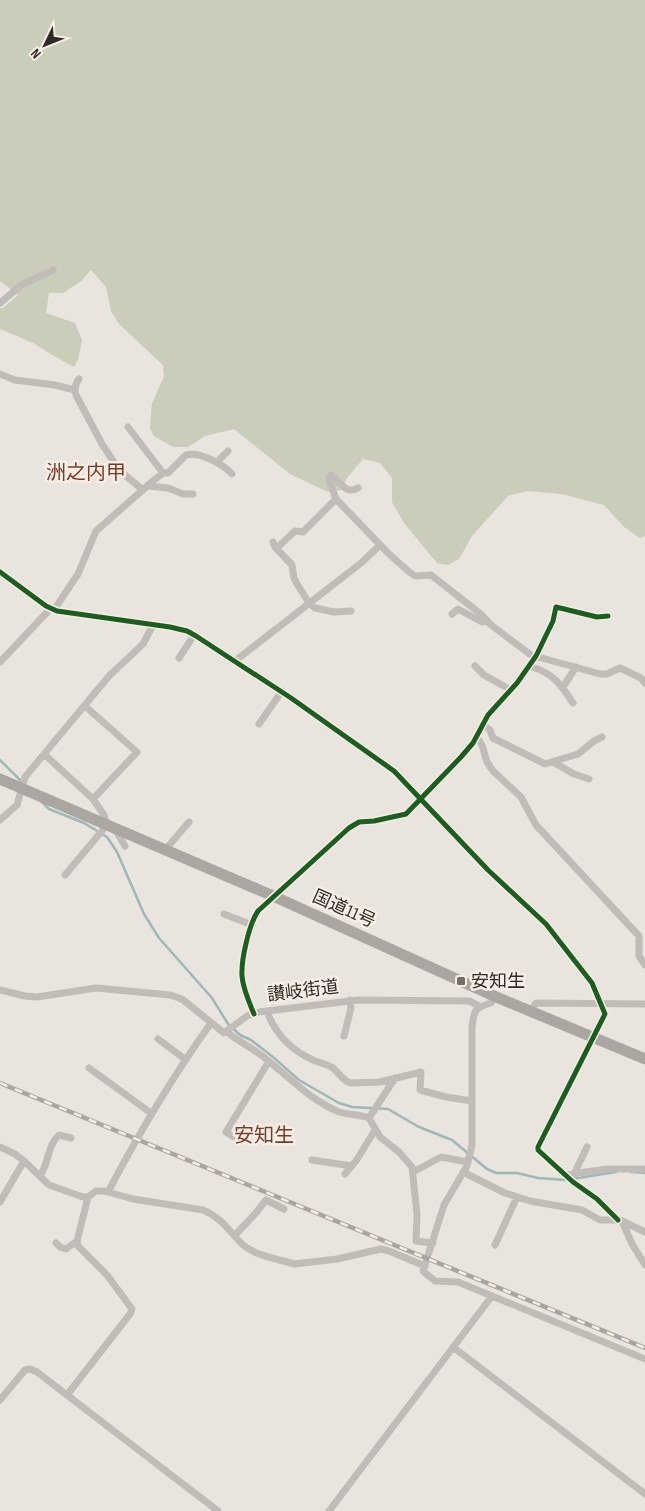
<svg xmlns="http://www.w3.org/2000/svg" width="645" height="1511" font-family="'Sofia Sans Condensed','Noto Sans JP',sans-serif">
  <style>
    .green { fill: #cacdb9 }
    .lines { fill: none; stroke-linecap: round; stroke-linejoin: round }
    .stream { stroke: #9cb9b8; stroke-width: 2.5 }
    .minor { stroke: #c1bcb7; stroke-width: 7 }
    .trunk { stroke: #aca6a2; stroke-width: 11 }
    .rail-casing { stroke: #aaa5a1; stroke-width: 4.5 }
    .rail { stroke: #f6eee4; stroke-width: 2.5; stroke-dasharray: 8; stroke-linecap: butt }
    .cycleway-casing { stroke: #f6eee4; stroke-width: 8 }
    .cycleway { stroke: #1b5e20; stroke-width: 5 }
    .poi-dot { fill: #726b66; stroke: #f6eee4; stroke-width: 2 }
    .labels { text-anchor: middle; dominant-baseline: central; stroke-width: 5; stroke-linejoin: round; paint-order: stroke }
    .street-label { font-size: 18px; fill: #322a26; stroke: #f6eee4 }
    .poi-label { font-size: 18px; fill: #322a26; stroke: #f6eee4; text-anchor: start }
    .quarter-label { font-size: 20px; fill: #783c28; stroke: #f6eee4 }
  </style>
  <rect width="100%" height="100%" fill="#e9e4de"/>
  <!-- green -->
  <path class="green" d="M0 0H645V536L640 538 624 527 604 505 561 494 527 491 508 496 472 536 459 559 448 565 437 563 404 523 392 502V478L380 463 363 459 347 478 341 490 328 492 290 474 234 429 205 436 188 447H173L154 436 150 428 152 403 164 377 163 365 119 324 111 311 106 287 91 270 81 281 63 293H49L46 313 75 323 82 340 78 360 74 367 49 353 33 343 0 329V308H3L18 295 0 281Z"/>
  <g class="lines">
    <!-- stream -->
    <path class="stream" d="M0 760 22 782
      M42 802 49 809 84 823 107 837 117 852 144 914 159 938 212 998 228 1024 240 1035 251 1040 273 1057 299 1080 339 1103 352 1107 388 1109 419 1127 452 1140 487 1169 496 1173H517L538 1178 566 1180
      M631 1172 645 1173
      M572 1179 616 1172"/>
    <!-- minor -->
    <path class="minor" d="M0 303 21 285 53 270
      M0 374 15 380 55 385 75 390
      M79 379C75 384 74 389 76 395L102 444 119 470 143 490
      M128 427 163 473
      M217 462 228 451
      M148 486 168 488 183 494H193
      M336 499 388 553 408 571 415 576 431 575 482 615 491 625 531 655 600 674H607L620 668 641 678 645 683
      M273 542 275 547 292 565 294 578 297 584 309 603 315 608 334 612 351 611
      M277 548 295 531 303 532 336 499 329 480V477L331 475C340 482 346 495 358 488
      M0 572 46 606 57 611 170 627 187 631 196 636 291 698 394 771 488 870 546 924 592 983 605 1014 538 1147V1150L573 1182 597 1199 618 1220
      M54 610 78 574 96 531 154 480 163 473H168L186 455C199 451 223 464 232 474
      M452 614 458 609 482 622 487 621
      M179 658 194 635
      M235 661 361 563 380 545
      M0 662 51 608
      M475 666 484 675 511 690
      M529 666C553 673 560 683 573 703
      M563 687 576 667
      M85 706 137 752 93 799
      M259 724 282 691
      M483 725 490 730 493 738 545 764 578 754 594 741 602 737
      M477 737 482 745 487 762 493 771 521 797 536 825 639 936V956L645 965
      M44 754 93 799 104 815 107 825 65 875
      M553 762 574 774 589 779
      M0 820 17 805 25 777 109 676 143 644 153 625
      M115 829 125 846
      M165 850 189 822
      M224 914 252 925
      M0 990 25 996 37 997 96 988 170 995 182 999 224 1033 247 1016 259 1012 358 1000 469 1001 479 1006
      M494 996 491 1003C474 1008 474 1011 472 1027V1145L467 1166 444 1205 423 1271 435 1281 458 1282 645 1359
      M267 1011C275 1034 292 1051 315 1061 321 1063 327 1064 333 1068 339 1073 343 1081 350 1083L380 1082 421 1072 420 1090 446 1097 472 1101
      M530 1011 536 1003 645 1004
      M254 1014C249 1002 243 989 242 976 241 960 249 924 258 911L349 828 359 822 374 821 406 814 461 757 473 743 488 715 517 683 536 656 553 621 556 607 597 617 608 616
      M227 1032C239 1042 253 1048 265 1058 289 1077 310 1100 339 1112 349 1115 360 1114 369 1118L380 1137 399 1152 412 1167 417 1214 416 1241 433 1243
      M344 1036 351 1008 350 1000
      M158 1039 186 1060
      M89 1068 151 1113
      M369 1118 395 1078
      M234 1137 226 1132 269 1061
      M0 1147 15 1154 24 1161 49 1185 83 1197H88L96 1191H104L133 1199 203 1210C221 1217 229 1231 242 1244 255 1256 278 1259 294 1264L337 1259 381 1249 389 1251 425 1266
      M312 1160 352 1166
      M413 1172 441 1157 468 1162
      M463 1172 505 1193 530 1201 582 1210 600 1220H620L645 1232
      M345 1174 356 1161 375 1130
      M574 1174 587 1147
      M565 1175 607 1169H645
      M40 1176C49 1163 47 1146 59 1135L71 1138
      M108 1192C139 1133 173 1076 211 1023
      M0 1202 24 1161
      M622 1221 632 1244 645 1265
      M235 1235 255 1214 266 1200 284 1209
      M56 1243 60 1247 66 1249 77 1241
      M495 1245 517 1197
      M453 1347 645 1494
      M67 1395 130 1314 132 1309 107 1275 78 1246 77 1241 88 1197
      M0 1400 25 1370 30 1369 37 1372 218 1511
      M329 1511 492 1296"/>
    <!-- trunk -->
    <path class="trunk" d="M0 779 273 896 494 996 645 1059"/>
    <defs>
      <path id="rail" d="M0 1083 645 1348"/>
    </defs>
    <!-- rail casing -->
    <use href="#rail" class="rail-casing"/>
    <!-- rail -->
    <use href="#rail" class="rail"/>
    <defs>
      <path id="cycleway" d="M0 572 46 606 57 611 170 627 187 631 196 636 291 698 394 771 488 870 546 924 592 983 605 1014 538 1147V1150L573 1182 597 1199 618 1220
        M254 1014C249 1002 243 989 242 976 241 960 249 924 258 911L349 828 359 822 374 821 406 814 461 757 473 743 488 715 517 683 536 656 553 621 556 607 597 617 608 616"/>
    </defs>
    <!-- cycleway casing -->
    <use href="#cycleway" class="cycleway-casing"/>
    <!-- cycleway -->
    <use href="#cycleway" class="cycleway"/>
  </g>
  <!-- markers -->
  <rect class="poi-dot" x="456" y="976" width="10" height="10" rx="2.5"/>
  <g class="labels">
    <!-- street labels -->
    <g class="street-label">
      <text transform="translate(344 909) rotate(24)">国道11号</text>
      <text transform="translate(303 991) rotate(-7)">讃岐街道</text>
    </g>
    <!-- poi labels -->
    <g class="poi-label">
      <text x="471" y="981">安知生</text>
    </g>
    <!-- quarter labels -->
    <g class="quarter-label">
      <text x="86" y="473">洲之内甲</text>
      <text x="264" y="1136">安知生</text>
    </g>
  </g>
  <!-- north arrow -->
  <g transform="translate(45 45) rotate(227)" stroke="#f6eee4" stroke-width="4" paint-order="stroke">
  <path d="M0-4L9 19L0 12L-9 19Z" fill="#322a26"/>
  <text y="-8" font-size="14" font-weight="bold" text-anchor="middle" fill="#322a26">N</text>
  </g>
</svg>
